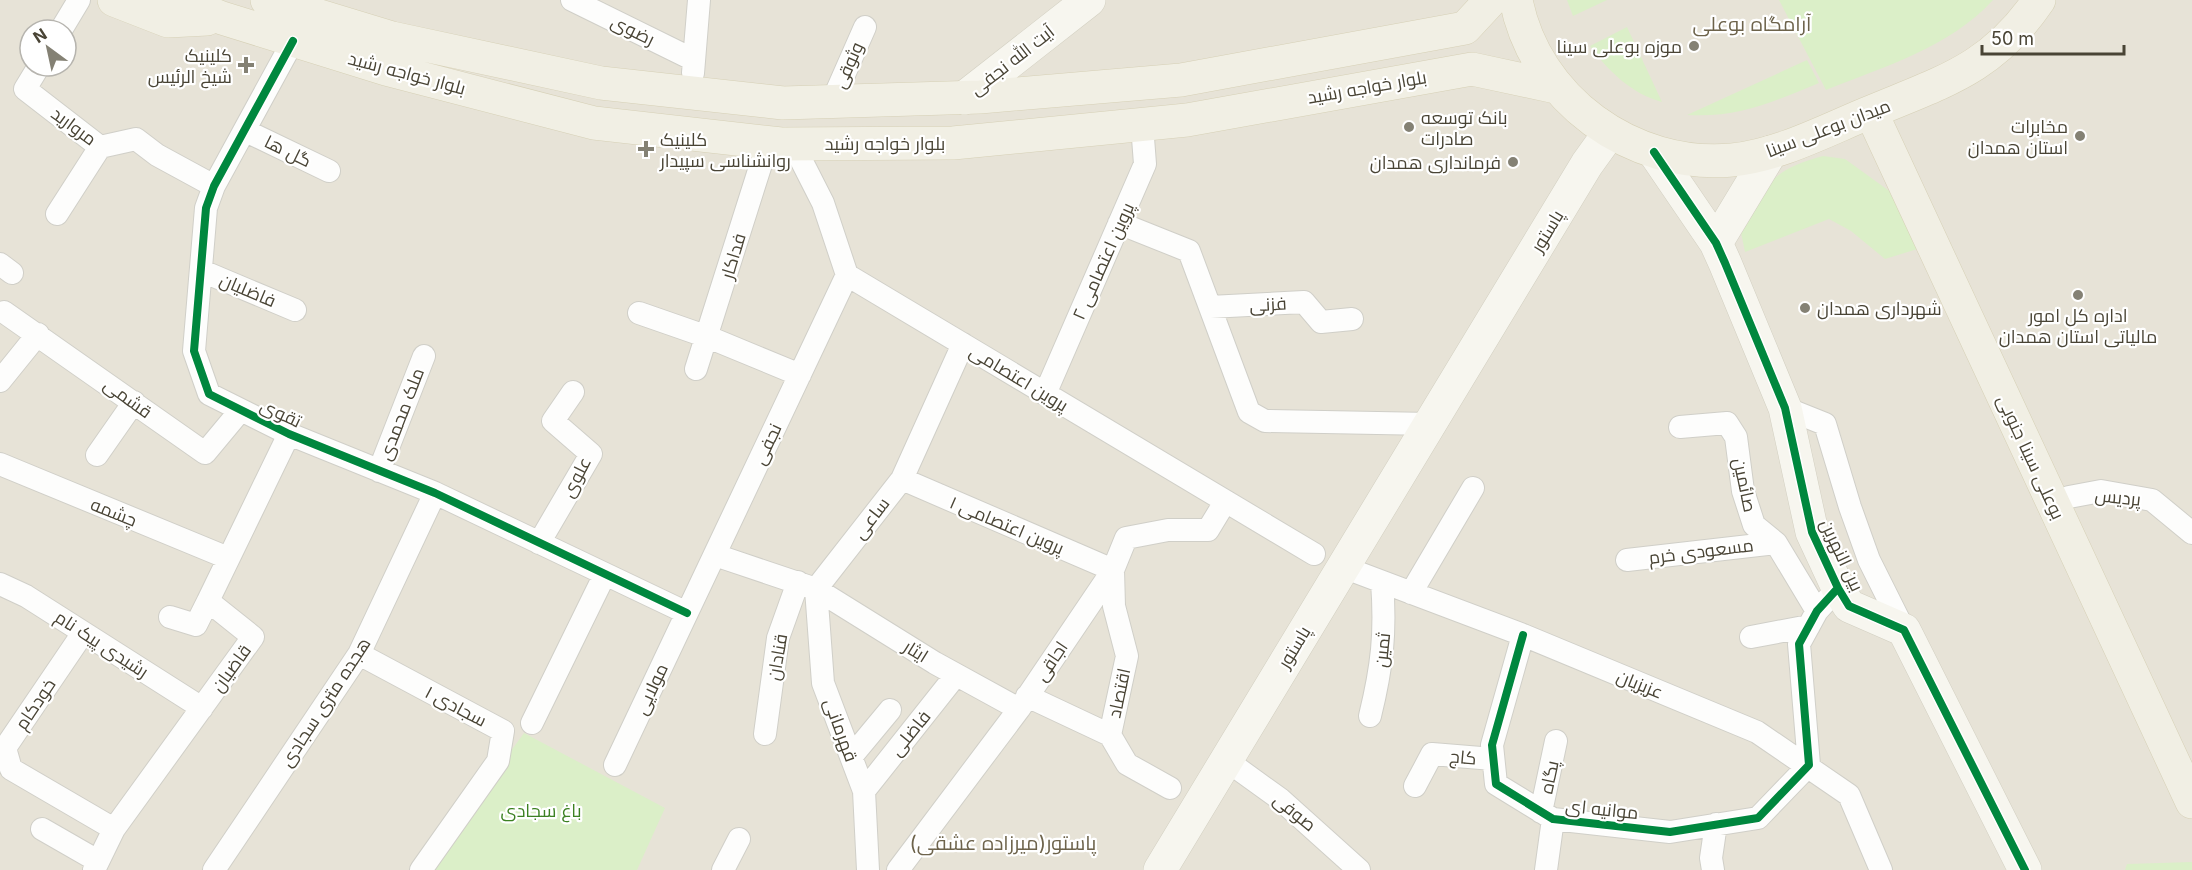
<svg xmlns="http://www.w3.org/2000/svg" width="2192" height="870" font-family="Inter,Cairo,sans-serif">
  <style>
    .residential { fill: #e7e3d7; fill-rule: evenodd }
    .green { fill: #dbefc8 }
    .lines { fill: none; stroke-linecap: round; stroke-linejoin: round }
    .street-casing { stroke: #d0cfc8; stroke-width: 24 }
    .secondary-casing { stroke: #d2cfc1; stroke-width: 34 }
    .primary-casing { stroke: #d6d0b6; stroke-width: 34 }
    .street { stroke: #fdfdfc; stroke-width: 22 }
    .secondary { stroke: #f7f6ef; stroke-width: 33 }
    .primary { stroke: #f1efe4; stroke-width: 33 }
    .cycleway-casing { stroke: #fff; stroke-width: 11 }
    .cycleway { stroke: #00873e; stroke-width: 8 }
    .poi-dot { fill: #848174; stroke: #fff; stroke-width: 2 }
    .labels { text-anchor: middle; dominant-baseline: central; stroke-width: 4.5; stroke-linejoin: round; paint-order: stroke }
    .street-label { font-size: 18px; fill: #494435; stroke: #fff }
    .poi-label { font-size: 18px; fill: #494435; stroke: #fff; text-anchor: end }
    .park-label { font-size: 18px; fill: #3c8122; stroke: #fff }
    .neighbourhood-label { font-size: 20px; fill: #6d634b; stroke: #fff }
  </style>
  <rect width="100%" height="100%" fill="#f2f1ea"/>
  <!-- residential -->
  <path class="residential" d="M0 0H2192V870H0ZM30 30H66V66H30Z"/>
  <!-- green -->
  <path class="green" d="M1567 0H1607L1573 16Z
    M1779 0H1993C1949 48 1885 66 1826 90Z
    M1627 27 1662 102C1632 94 1608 71 1590 46Z
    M1807 60 1819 83C1772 102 1739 118 1687 115Z
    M1823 156 1845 159 1906 203 1927 246 1885 259 1851 231 1829 219 1745 252 1740 228C1769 183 1769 171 1823 156Z
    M524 733 665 808 637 870H424Z
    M2192 862V870H2125L2127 864Z"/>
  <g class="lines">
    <defs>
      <path id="street" d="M572 0 694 60
        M61 30 79 0
        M293 41 214 186 206 208 194 351 209 394 289 434 435 493 687 613
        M39 66 25 89 100 147 136 139 157 155 214 186
        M693 73 699 0
        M832 102 865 27
        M246 131 329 171
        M793 144 823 203 847 275 1314 554
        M57 214 100 147
        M1119 223 1189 251 1249 412 1265 421 1431 424
        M0 264 12 273
        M202 271 295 310
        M1210 307 1304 302 1321 322 1352 319
        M4 312 205 453 240 411
        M639 313 708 337 800 375
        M696 369 768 142
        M0 381 38 334
        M1045 394 1145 164 1142 125
        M1785 408 1825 424 1850 507 1869 560 1904 630
        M1680 427 1727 423 1736 437 1743 491 1754 525 1776 543 1817 611
        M97 455 134 402
        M0 464 228 558
        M379 471 424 356
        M902 479 1113 570
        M2069 497 2101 491 2152 500 2192 533
        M539 543 591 454 553 421 573 392
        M715 555 816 589 935 663 1019 709
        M1627 560 1776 543
        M1343 567 1523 635 1757 732 1849 795 1881 870
        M1113 570 1114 606 1127 656 1110 735 1127 764 1170 788
        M0 584 26 596 202 708
        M816 589 823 683 864 791 868 870
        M816 589 902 479 963 344
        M1411 593 1473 488
        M170 617 196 625 208 601
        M83 633 5 748 11 769 114 829
        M1523 635 1492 745 1496 784 1553 819 1670 832 1758 818 1809 765 1799 644 1817 611 1838 588
        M1751 637 1809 626
        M359 654 503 731 498 761 421 870
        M1027 696 1110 735
        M1370 716C1382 667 1386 633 1382 582
        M532 723 605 574
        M765 734 778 638 798 582
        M851 757 890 710
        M1226 760 1280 799 1359 870
        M615 765 847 275
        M1415 786 1432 754 1493 759
        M864 791 956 675
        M1541 812 1556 741
        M42 829 96 860
        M94 870 114 829 253 637 208 601 289 434
        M214 870 359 654 435 493
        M723 870 739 839
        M898 870 1019 709 1113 570 1126 538 1168 530H1208L1225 502
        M1546 870 1553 819
        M1713 870 1711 858 1716 824"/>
      <path id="secondary" d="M964 98 1089 0
        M1654 152 1716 243 1725 263 1785 408 1812 532 1838 588 1849 606 1904 630 2025 870
        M1716 243 1771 152
        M1160 870 1587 164 1610 132"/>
      <path id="primary" d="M114 0 168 21 207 19
        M176 0 222 18 386 69 594 123 781 144 953 143 1187 120 1472 69 1556 87
        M267 0 392 38 601 83 783 103 980 97 1181 80 1465 28 1491 0
        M1516 0C1535 99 1632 169 1732 160 1781 155 1828 129 1873 111 1945 81 1993 68 2039 0
        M1871 112 2192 802"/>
    </defs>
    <!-- street casing -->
    <use href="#street" class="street-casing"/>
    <!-- secondary casing -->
    <use href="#secondary" class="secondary-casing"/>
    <!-- primary casing -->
    <use href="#primary" class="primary-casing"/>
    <!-- street -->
    <use href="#street" class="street"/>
    <!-- secondary -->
    <use href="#secondary" class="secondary"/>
    <!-- primary -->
    <use href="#primary" class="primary"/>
    <defs>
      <path id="cycleway" d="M293 41 214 186 206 208 194 351 209 394 289 434 435 493 687 613
        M1654 152 1716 243 1725 263 1785 408 1812 532 1838 588 1849 606 1904 630 2025 870
        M1523 635 1492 745 1496 784 1553 819 1670 832 1758 818 1809 765 1799 644 1817 611 1838 588"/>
    </defs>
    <!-- cycleway casing -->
    <use href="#cycleway" class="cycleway-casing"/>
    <!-- cycleway -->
    <use href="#cycleway" class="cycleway"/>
  </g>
  <!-- markers -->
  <g class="poi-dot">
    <circle cx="1694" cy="46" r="6"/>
    <path d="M243 56h6v6h6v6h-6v6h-6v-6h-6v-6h6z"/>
    <circle cx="1409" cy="127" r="6"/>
    <circle cx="2080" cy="136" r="6"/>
    <path d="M643 140h6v6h6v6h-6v6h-6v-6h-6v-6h6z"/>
    <circle cx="1513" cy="162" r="6"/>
    <circle cx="2078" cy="295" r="6"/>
    <circle cx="1805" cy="308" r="6"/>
  </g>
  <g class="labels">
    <!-- street labels -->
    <g class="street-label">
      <text transform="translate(633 30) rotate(26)">رضوی</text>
      <text transform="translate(1012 60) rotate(-38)">آیت الله نجفی</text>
      <text transform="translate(848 65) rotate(-66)">وثوقی</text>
      <text transform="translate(407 73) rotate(15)">بلوار خواجه رشید</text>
      <text transform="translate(1367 87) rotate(-10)">بلوار خواجه رشید</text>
      <text transform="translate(74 126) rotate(36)">مروارید</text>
      <text transform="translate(1828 128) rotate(-21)">میدان بوعلی سینا</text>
      <text x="885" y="143">بلوار خواجه رشید</text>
      <text transform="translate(288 151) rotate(26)">گل ها</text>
      <text transform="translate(1547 231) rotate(-59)">پاستور</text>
      <text transform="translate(733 256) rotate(-73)">فداکار</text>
      <text transform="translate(1103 261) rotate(-66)">پروین اعتصامی ۲</text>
      <text transform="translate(248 290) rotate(23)">فاضلیان</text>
      <text transform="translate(1268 304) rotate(-3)">فزنی</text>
      <text transform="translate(1019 378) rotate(31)">پروین اعتصامی</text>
      <text transform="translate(128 398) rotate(36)">قشمی</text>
      <text transform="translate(281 413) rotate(25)">تقوی</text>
      <text transform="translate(401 414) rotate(-69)">ملک محمدی</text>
      <text transform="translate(767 444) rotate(-65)">نجفی</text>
      <text transform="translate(2031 457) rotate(65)">بوعلی سینا جنوبی</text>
      <text transform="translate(576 477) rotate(-63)">علوی</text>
      <text transform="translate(1745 485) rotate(78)">صائمین</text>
      <text transform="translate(2118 497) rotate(6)">پردیس</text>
      <text transform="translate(114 512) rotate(22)">چشمه</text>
      <text transform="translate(871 518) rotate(-52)">ساعی</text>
      <text transform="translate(1007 525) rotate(23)">پروین اعتصامی ۱</text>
      <text transform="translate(1701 551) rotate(-7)">مسعودی خرم</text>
      <text transform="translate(1842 555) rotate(65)">بین النهرین</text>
      <text transform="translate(102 644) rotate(33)">رشیدی پیک نام</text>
      <text transform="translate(1294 647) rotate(-59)">پاستور</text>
      <text transform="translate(1382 650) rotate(-84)">ثمین</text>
      <text transform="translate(916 651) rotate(32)">ایثار</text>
      <text transform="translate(777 657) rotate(-80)">قنادان</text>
      <text transform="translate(1051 661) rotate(-56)">اجاقی</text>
      <text transform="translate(231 668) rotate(-54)">قاضیان</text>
      <text transform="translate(1640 684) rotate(22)">عزیزیان</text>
      <text transform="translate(651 689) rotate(-65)">مولایی</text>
      <text transform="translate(1119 693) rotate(-78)">اقتصاد</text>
      <text transform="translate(325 702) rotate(-57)">هجده متری سجادی</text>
      <text transform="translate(35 704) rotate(-56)">خودکام</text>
      <text transform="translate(456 706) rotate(28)">سجادی ۱</text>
      <text transform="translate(841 730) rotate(70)">قهرمانی</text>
      <text transform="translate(910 733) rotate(-51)">فاضلی</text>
      <text transform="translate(1463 757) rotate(5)">کاج</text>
      <text transform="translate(1549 777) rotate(-78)">پگاه</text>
      <text transform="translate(1602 809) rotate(6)">موانیه ای</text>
      <text transform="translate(1295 812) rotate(39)">صوفی</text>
    </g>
    <!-- poi labels -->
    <g class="poi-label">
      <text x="1682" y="46">موزه بوعلی سینا</text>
      <text x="232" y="55">کلینیک<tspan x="232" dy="21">شیخ الرئیس</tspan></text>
      <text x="1421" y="117" text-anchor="start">بانک توسعه<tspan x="1421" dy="21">صادرات</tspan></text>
      <text x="2068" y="126">مخابرات<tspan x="2068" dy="21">استان همدان</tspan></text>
      <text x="660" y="139" text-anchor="start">کلینیک<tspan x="660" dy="21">روانشناسی سپیدار</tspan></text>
      <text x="1501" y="162">فرمانداری همدان</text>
      <text x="1817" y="308" text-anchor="start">شهرداری همدان</text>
      <text x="2078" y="315" text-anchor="middle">اداره کل امور<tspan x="2078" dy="21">مالیاتی استان همدان</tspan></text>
    </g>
    <!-- park labels -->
    <g class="park-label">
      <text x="541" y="810">باغ سجادی</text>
    </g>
    <!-- neighbourhood labels -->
    <g class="neighbourhood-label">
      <text x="1752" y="24">آرامگاه بوعلی</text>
      <text x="1003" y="843">(پاستور(میرزاده عشقی</text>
    </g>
  </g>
  <!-- north arrow -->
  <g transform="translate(48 48) rotate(327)"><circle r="28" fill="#ffffff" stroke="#b6b4ae" stroke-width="1.5"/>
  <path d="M0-4.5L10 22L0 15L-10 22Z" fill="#848174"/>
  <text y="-9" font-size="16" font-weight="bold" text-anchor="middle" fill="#494435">N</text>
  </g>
  <!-- scale -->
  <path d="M1982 45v9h142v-9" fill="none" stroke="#494435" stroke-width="3"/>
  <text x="1991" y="45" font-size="18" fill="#494435" stroke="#ffffff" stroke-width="4.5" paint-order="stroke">50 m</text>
</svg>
